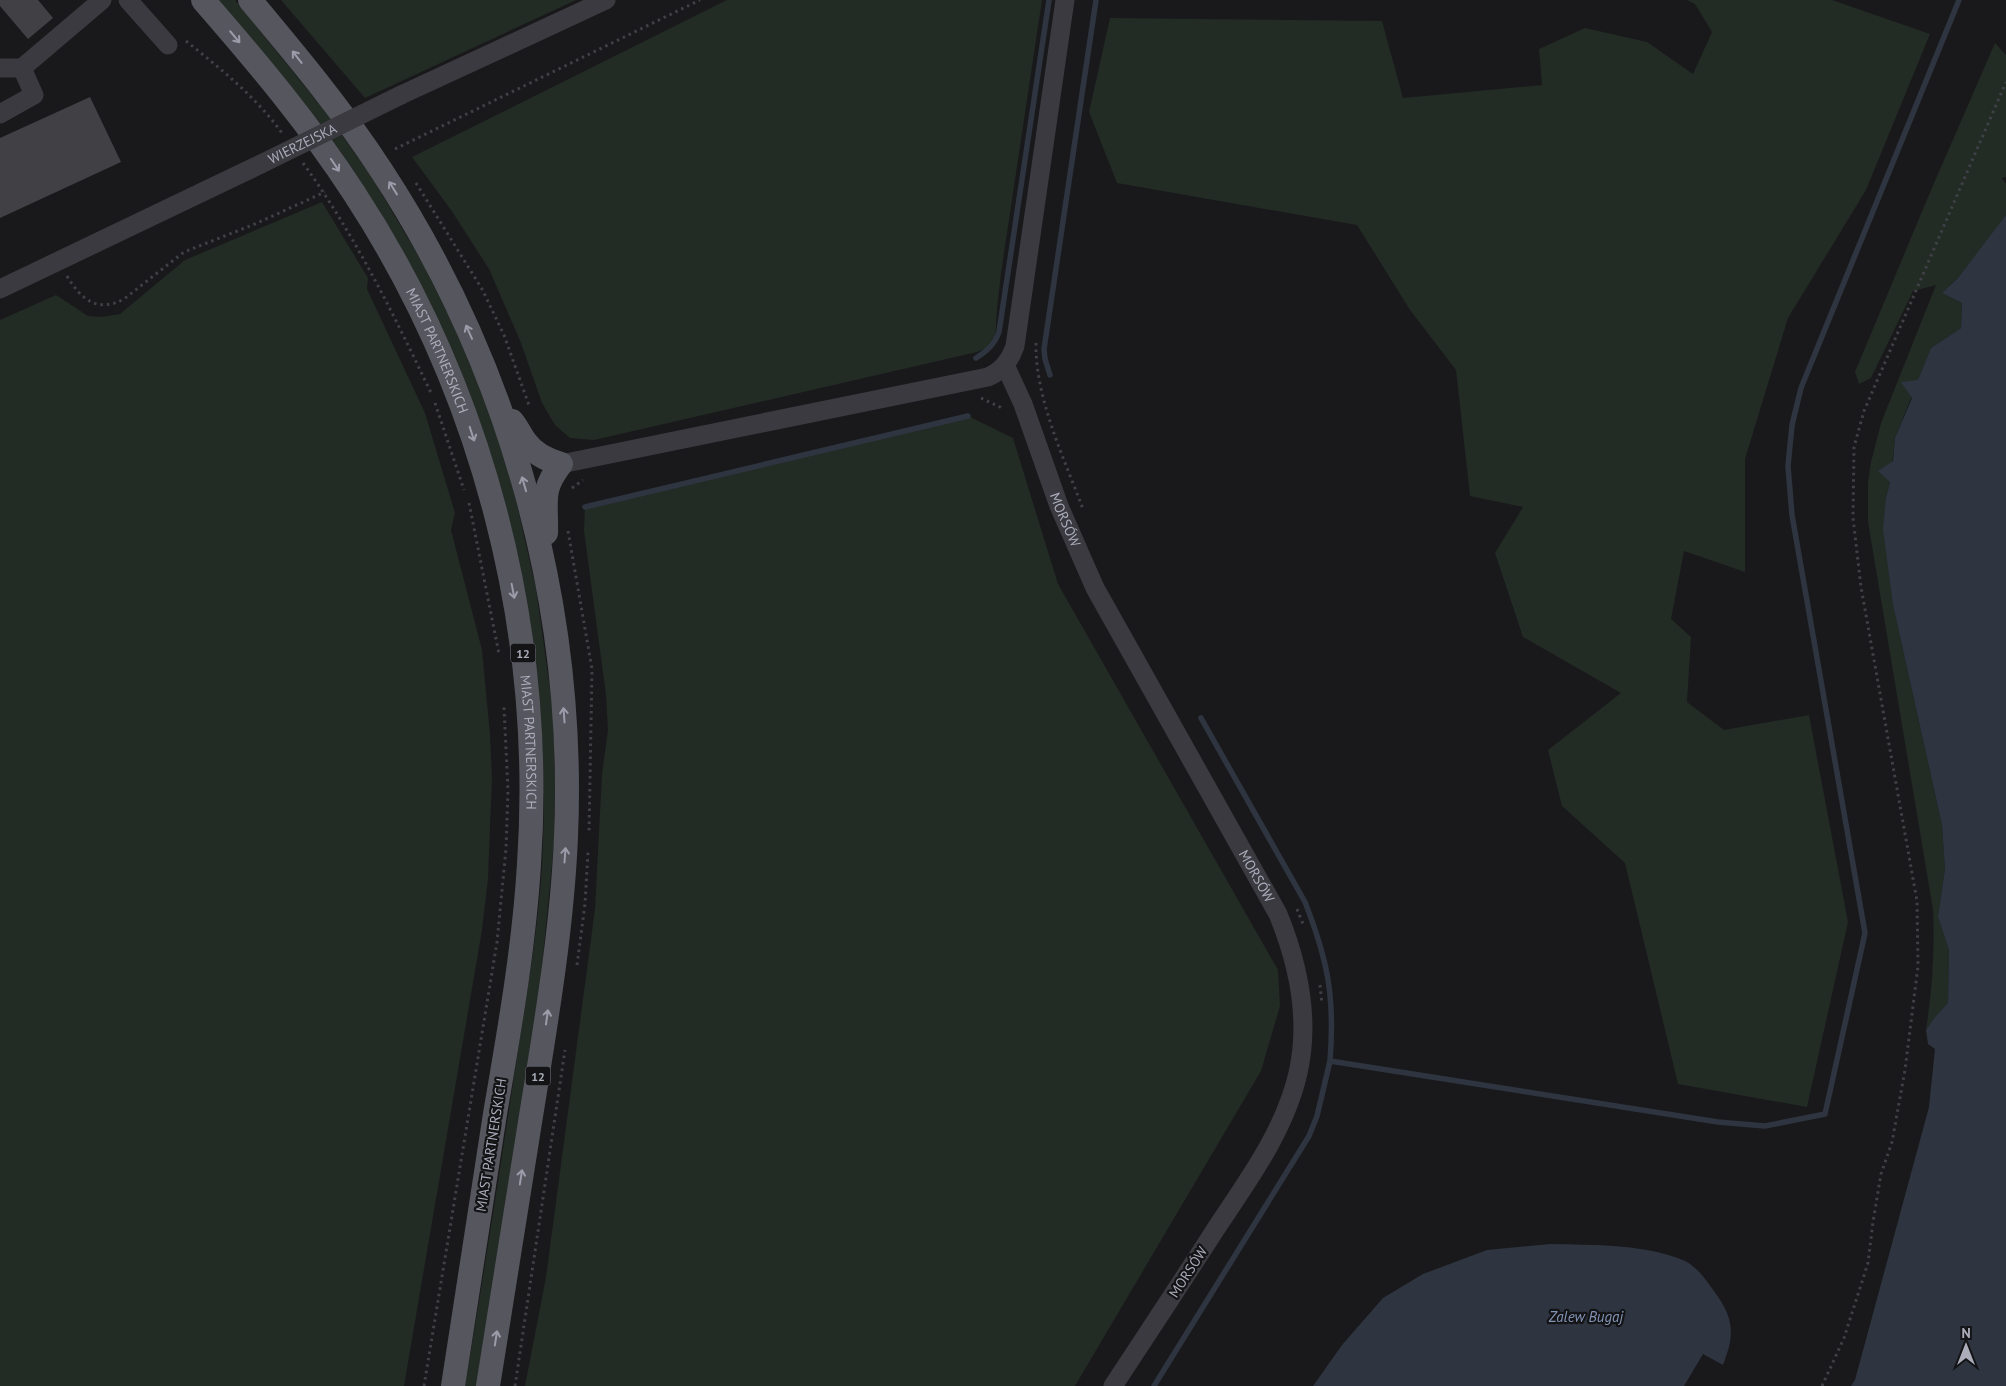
<svg xmlns="http://www.w3.org/2000/svg" width="2006" height="1386" font-family="'PT Sans',sans-serif">
  <style>
    .green { fill: #232b25 }
    .water { fill: #2e3540 }
    .lines { fill: none; stroke-linecap: round; stroke-linejoin: round }
    .stream { stroke: #2e3540; stroke-width: 5.5 }
    .building { fill: #414145 }
    .path { stroke: #404047; stroke-width: 3; stroke-dasharray: 2.5 4; stroke-linecap: butt }
    .minor { stroke: #3a3a40; stroke-width: 19 }
    .major { stroke: #56565f; stroke-width: 24 }
    .minor-bridge { stroke: #3a3a40; stroke-width: 19 }
    .oneway { stroke: #9a9ca9 }
    .labels { text-anchor: middle; dominant-baseline: central; stroke-width: 4.5; stroke-linejoin: round; paint-order: stroke }
    .shield { fill: #141416; stroke: #7e7f8a; stroke-width: 1 }
    .shield-label { font-size: 12px; font-weight: bold; fill: #abadbb }
    .street-label { font-size: 14px; fill: #abadbb; stroke: #141416 }
    .water-label { font-size: 15px; font-style: italic; fill: #8294b6; stroke: #141416 }
  </style>
  <rect width="100%" height="100%" fill="#19191b"/>
  <!-- green -->
  <path class="green" d="M217 0H235L324 110 371 176 422 262 451 320 477 381 509 469 536 589 553 710 555 783 554 843 540 987 477 1386H465C483 1279 500 1171 516 1063 527 990 541 917 543 842 552 600 485 370 352 168 312 108 264 54 217 0Z
    M281 0H576L365 98Z
    M727 0H1042L1001 273 997 309 995 344 977 352 594 440 570 438 555 425 542 403 521 343 489 269 451 210 412 157Z
    M1687 0H1832L1930 34 1866 190 1788 318 1745 459V572L1684 551 1671 619 1691 637 1687 702 1724 730 1809 715 1848 922 1807 1107 1678 1084 1625 863 1562 806 1548 750 1621 693 1523 637 1495 553 1523 507 1470 496 1456 370 1410 310 1357 225 1117 183 1089 112 1110 18 1382 21 1403 98 1542 85 1539 49 1585 28 1647 42 1693 74 1712 32 1695 4Z
    M1995 43 2006 55V177L2002 178 2006 184V215L1999 226 1958 278 1942 293 1962 303 1961 328 1931 348 1895 438 1890 482 1886 498 1893 605 1942 825 1945 869 1938 917 1949 950 1948 1003 1935 1017 1926 1030C1932 990 1935 951 1933 910L1868 522V482L1871 462 1881 423 1936 285 1913 291 1871 378 1859 384 1855 372 1931 190Z
    M322 202 368 278 367 289 425 413 455 513 451 530 482 650 490 734 492 777 488 879 482 930 404 1386H0V320L56 295 88 316 102 317 120 314 185 260Z
    M968 416 1013 438 1058 584 1278 970 1280 1006 1261 1071 1075 1386H525L546 1277 595 909 602 774 608 730 606 695 584 531 585 507Z"/>
  <!-- water -->
  <path class="water" d="M2006 215V1386H1851L1855 1380 1929 1107 1935 1049 1928 1044 1926 1030 1935 1017 1948 1003 1949 950 1938 917 1945 869 1942 825 1893 605 1883 529 1886 498 1890 482 1878 471 1893 461 1895 438 1912 398 1901 382 1918 380 1931 348 1961 328 1962 303 1942 293 1958 278Z
    M1550 1244C1592 1245 1647 1244 1685 1261 1698 1267 1709 1284 1716 1294 1735 1320 1734 1337 1723 1365L1703 1354 1684 1386H1313L1342 1345 1383 1298 1423 1274 1487 1250Z"/>
  <g class="lines">
    <!-- stream -->
    <path class="stream" d="M976 358C987 351 995 344 999 332L1049 0
      M1050 375 1045 359 1044 349 1096 0
      M585 507 968 416
      M1201 718 1305 902C1328 961 1335 997 1330 1061
      M1154 1386 1309 1136 1317 1116 1330 1061 1718 1122 1765 1126 1825 1114 1865 933 1792 515 1788 466 1792 425 1801 388 1959 0"/>
  </g>
  <!-- building -->
  <path class="building" d="M0 0H38L53 18 28 39 0 6Z
    M90 97 121 162 0 218V138Z"/>
  <g class="lines">
    <!-- path -->
    <path class="path" d="M186 41C221 69 256 97 282 133
      M395 149 700 0
      M303 163C355 235 394 315 432 395
      M416 183 482 289 504 335 530 408
      M67 276C81 300 98 313 124 299L184 252 255 224 325 192
      M1036 343C1035 398 1064 458 1083 509
      M981 398 1004 409
      M435 403 464 490
      M572 488 583 480
      M469 503 499 654
      M568 531 592 669 589 833
      M1297 909 1303 924
      M577 965 585 904 588 852
      M1320 985 1322 1004
      M424 1386 497 942 506 849 508 790 504 707
      M515 1386 565 1050
      M1822 1386 1844 1338 1868 1263 1873 1222 1881 1174 1892 1142 1905 1070 1918 966 1917 901 1861 587 1853 518 1854 447 1864 411 2006 82"/>
    <!-- minor -->
    <g class="minor">
      <path d="M128 0 168 45"/>
      <path d="M0 68H22L34 95 0 114"/>
      <path d="M22 68 102 0"/>
      <path d="M401 95 606 0"/>
      <path d="M0 289 261 164"/>
      <path id="s1" d="M1005 365 1023 404 1059 506 1095 588 1278 914C1298 963 1310 1020 1298 1073 1285 1130 1249 1179 1217 1227 1183 1280 1148 1333 1113 1386"/>
      <path d="M561 464 988 377C1002 371 1010 361 1015 346L1065 0"/>
    </g>
    <!-- major -->
    <g class="major">
      <path id="s2" d="M203 0C257 62 310 125 354 193 483 390 545 629 529 864 524 948 509 1032 495 1114 481 1205 467 1295 453 1386"/>
      <path d="M250 0C296 55 342 110 381 170 509 365 576 603 566 837 562 930 546 1023 531 1116 516 1206 502 1296 488 1386"/>
      <path d="M512 421C517 427 520 434 525 441 534 454 547 460 561 464 540 491 547 501 546 533"/>
    </g>
    <!-- minor-bridge -->
    <path class="minor-bridge" id="s3" d="M261 164 401 95"/>
  </g>
  <!-- one-way arrows -->
  <defs><path id="oneway-shaft" d="M-6 0H5M1.5-3L5.5 0L1.5 3" fill="none" stroke-width="1.6" stroke-linecap="round" stroke-linejoin="round" transform="scale(1.25)"/></defs>
  <g class="oneway">
    <use href="#oneway-shaft" transform="translate(235 37) rotate(50)"/>
    <use href="#oneway-shaft" transform="translate(297 57) rotate(-128)"/>
    <use href="#oneway-shaft" transform="translate(335 165) rotate(56)"/>
    <use href="#oneway-shaft" transform="translate(393 188) rotate(-122)"/>
    <use href="#oneway-shaft" transform="translate(469 332) rotate(-114)"/>
    <use href="#oneway-shaft" transform="translate(472 434) rotate(72)"/>
    <use href="#oneway-shaft" transform="translate(524 484) rotate(-106)"/>
    <use href="#oneway-shaft" transform="translate(513 591) rotate(79)"/>
    <use href="#oneway-shaft" transform="translate(564 715) rotate(-94)"/>
    <use href="#oneway-shaft" transform="translate(565 855) rotate(-86)"/>
    <use href="#oneway-shaft" transform="translate(547 1017) rotate(-82)"/>
    <use href="#oneway-shaft" transform="translate(521 1177) rotate(-81)"/>
    <use href="#oneway-shaft" transform="translate(496 1338) rotate(-81)"/>
  </g>
  <g class="labels">
    <!-- shield labels -->
    <g class="shield">
      <rect x="510.5" y="643.5" width="25" height="19" rx="4"/>
      <rect x="525.5" y="1066.5" width="25" height="19" rx="4"/>
    </g>
    <g class="shield-label">
      <text x="523" y="653">12</text>
      <text x="538" y="1076">12</text>
    </g>
    <!-- street labels -->
    <g class="street-label">
      <text stroke="none"><textPath href="#s3" startOffset="46">WIERZEJSKA</textPath></text>
      <text stroke="none"><textPath href="#s2" startOffset="424">MIAST PARTNERSKICH</textPath></text>
      <text stroke="none"><textPath href="#s1" startOffset="166">MORSÓW</textPath></text>
      <text stroke="none"><textPath href="#s2" startOffset="829">MIAST PARTNERSKICH</textPath></text>
      <text stroke="none"><textPath href="#s1" startOffset="571">MORSÓW</textPath></text>
      <text transform="translate(491 1145) rotate(-81)">MIAST PARTNERSKICH</text>
      <text transform="translate(1188 1272) rotate(-57)">MORSÓW</text>
    </g>
    <!-- water labels -->
    <g class="water-label">
      <text x="1586" y="1316">Zalew Bugaj</text>
    </g>
  </g>
  <!-- north arrow -->
  <g transform="translate(1966 1346)" stroke="#141416" stroke-width="4" paint-order="stroke">
  <path d="M0-4L9 19L0 12L-9 19Z" fill="#abadbb"/>
  <text y="-8" font-size="14" font-weight="bold" text-anchor="middle" fill="#abadbb">N</text>
  </g>
</svg>
